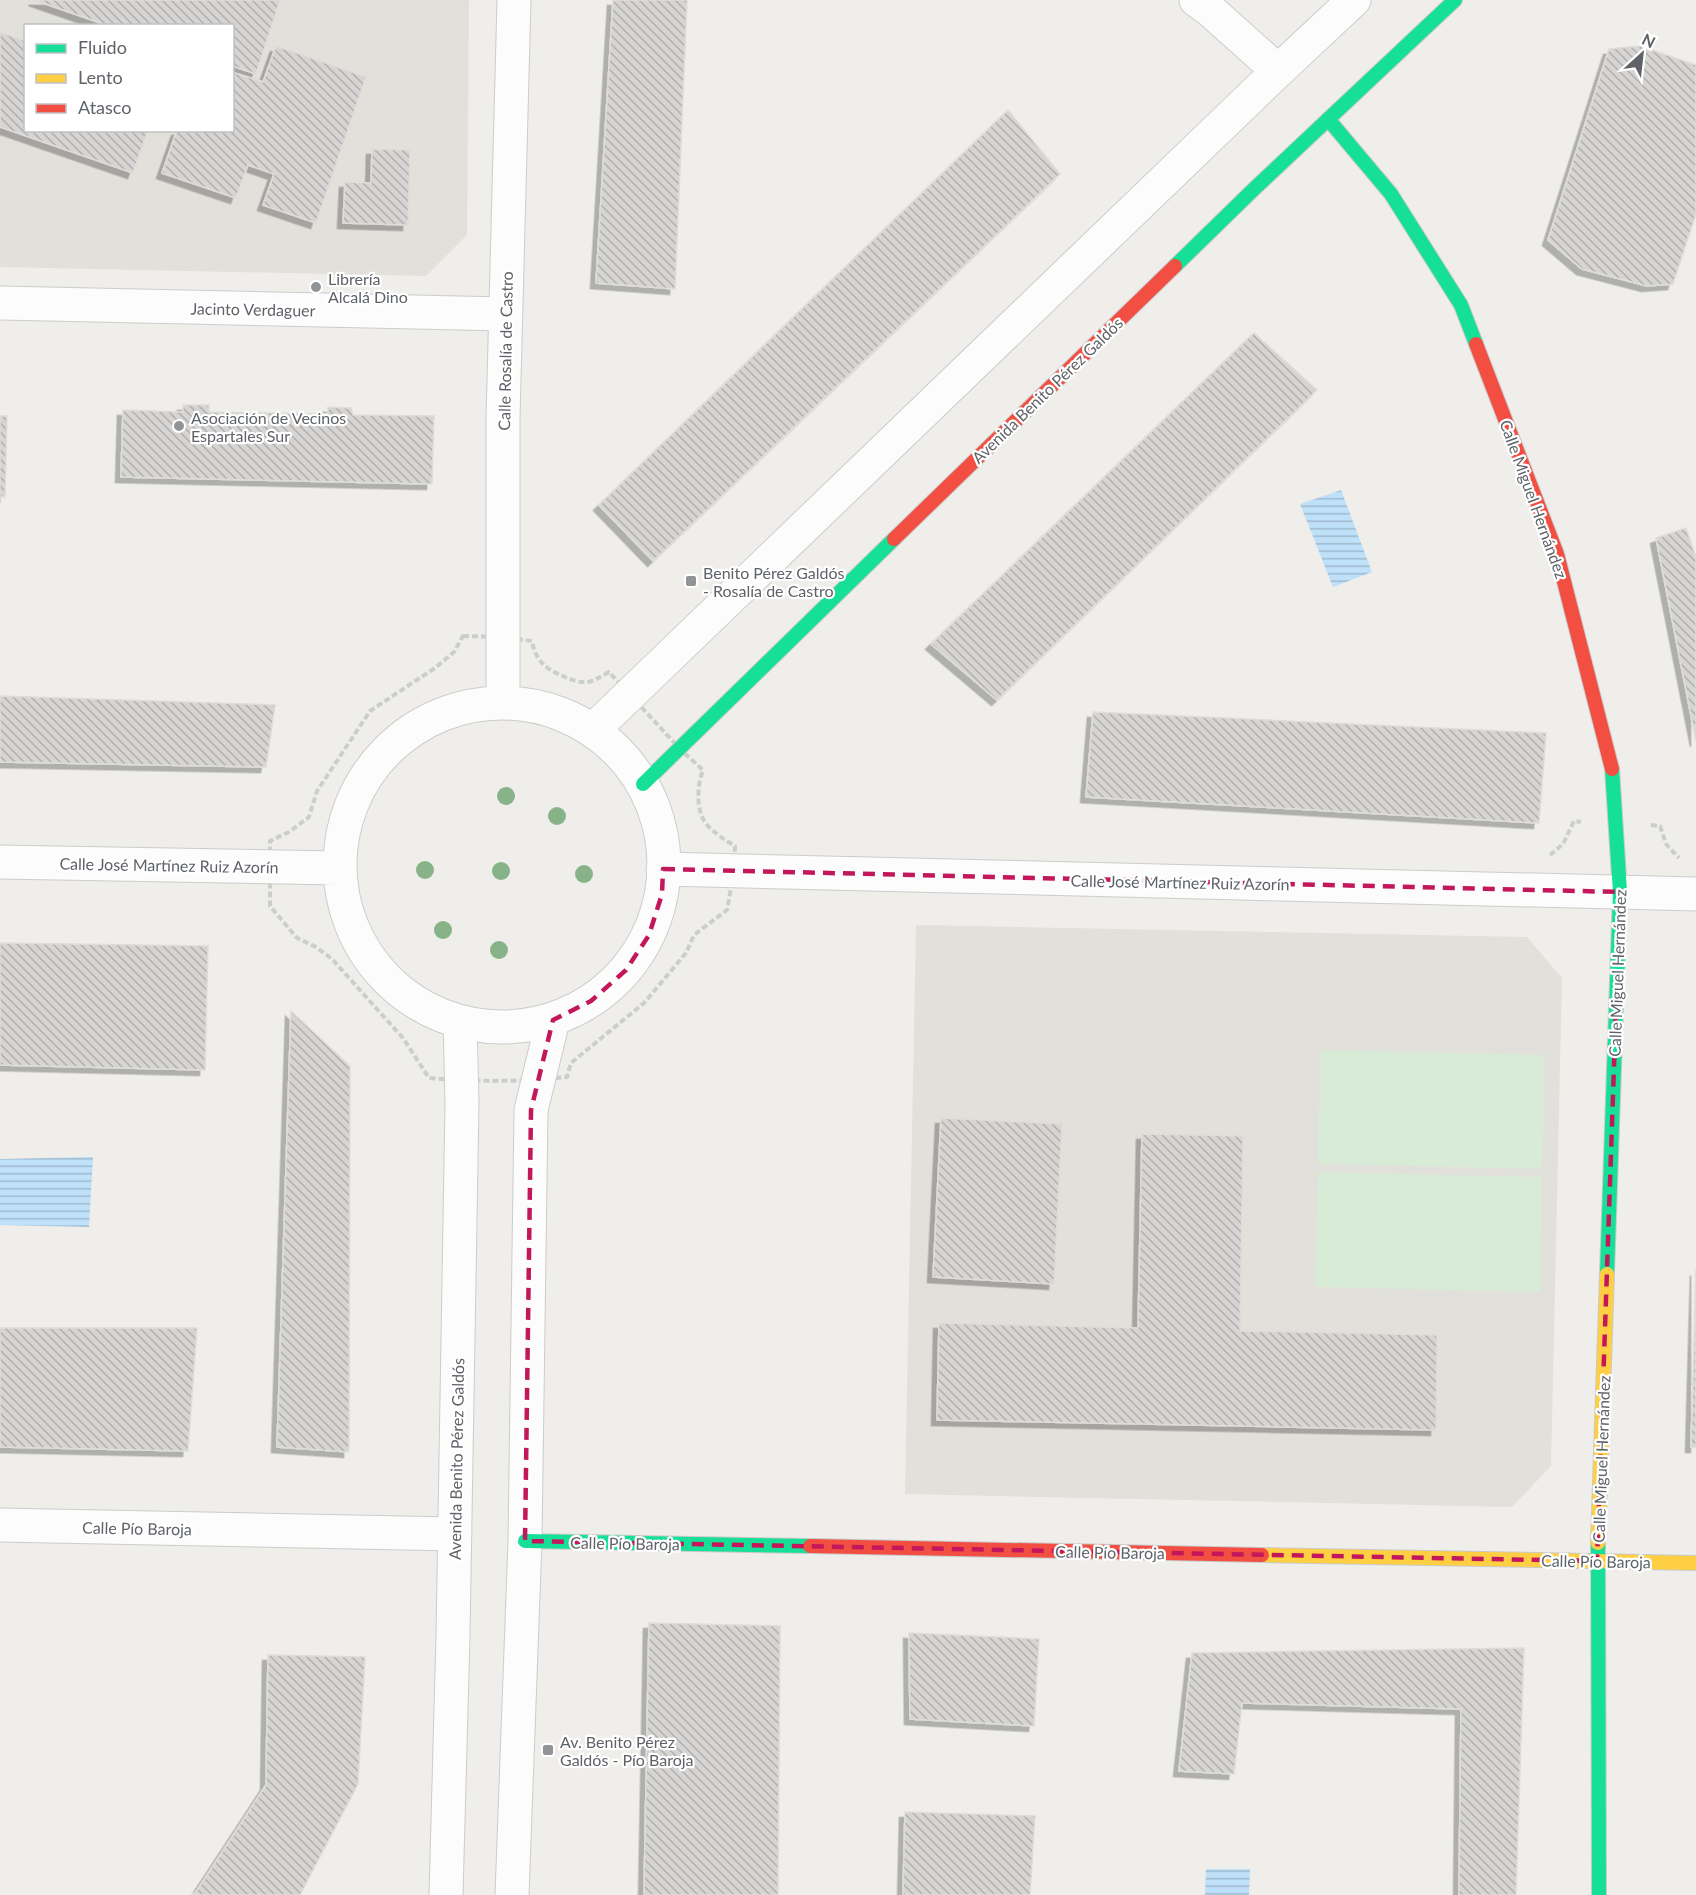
<svg xmlns="http://www.w3.org/2000/svg" width="1696" height="1895" font-family="Lato,sans-serif">
  <style>
    .education { fill: #e2e0da; fill-rule: evenodd }
    .pitch { fill: #d8ebd6 }
    .water { fill: url(#water-rules) }
    .building { fill: url(#building-back-hatch); stroke: #deddd9; stroke-width: 1.5; filter: url(#shadow) }
    .lines { fill: none; stroke-linecap: round; stroke-linejoin: round }
    .street-casing { stroke: #cbcccc; stroke-width: 35 }
    .fast-casing { stroke: #cacacb; stroke-width: 16 }
    .slow-casing { stroke: #cacacb; stroke-width: 16 }
    .jam-casing { stroke: #cacacb; stroke-width: 16 }
    .path { stroke: #cacfcc; stroke-width: 4; stroke-dasharray: 6 3; stroke-linecap: butt }
    .street { stroke: #fdfcfc; stroke-width: 33 }
    .fast { stroke: #16e098; stroke-width: 14 }
    .slow { stroke: #ffcf43; stroke-width: 14 }
    .jam { stroke: #f24e42; stroke-width: 14 }
    .tree { fill: #88b388 }
    .marked { fill: none; stroke: #c2185b; stroke-width: 4.5; stroke-dasharray: 12 8; stroke-linejoin: round }
    .poi-dot { fill: #919496; stroke: #fff; stroke-width: 2 }
    .labels { text-anchor: middle; dominant-baseline: central; stroke-width: 4.5; stroke-linejoin: round; paint-order: stroke }
    .poi-label { font-size: 16px; fill: #5f6368; stroke: #fff; text-anchor: start }
    .street-label { font-size: 16px; fill: #5f6368; stroke: #fff }
  </style>
  <defs>
    <pattern id="water-rules" width="6" height="5" patternUnits="userSpaceOnUse" patternTransform="scale(1.5)"><rect width="6" height="5" fill="#bfe0f9"/><path d="M0 2.5h6" fill="none" stroke="#9eb9cd"/></pattern>
    <pattern id="building-back-hatch" width="6" height="6" patternUnits="userSpaceOnUse" patternTransform="scale(1.5)"><rect width="6" height="6" fill="#d6d5d3"/><path d="M-1 5l2 2M0 0l6 6M5-1l2 2" fill="none" stroke="#b1b0af"/></pattern>
    <filter id="shadow"><feDropShadow dx="-5.5" dy="5.5" stdDeviation="0" flood-color="#0004"/></filter>
  </defs>
  <rect width="100%" height="100%" fill="#efeeea"/>
  <!-- education -->
  <path class="education" d="M0 0H469L467 235 426 276 0 267ZM26 26H232V130H26Z
    M916 925 1527 937 1562 978 1551 1466 1512 1507 905 1494Z"/>
  <!-- pitch -->
  <path class="pitch" d="M1320 1050 1545 1055 1542 1169 1318 1164Z
    M1318 1172 1542 1177 1540 1292 1315 1287Z"/>
  <!-- water -->
  <path class="water" d="M1341 490 1372 572 1333 587 1300 504Z
    M93 1157 89 1227 0 1225V1159Z
    M1206 1869H1250L1249 1895H1205Z"/>
  <!-- building -->
  <path class="building" d="M34 0H280L256 74 232 66V26H133L125 23 124 26H109Z
    M613 0H687L675 289 596 283Z
    M0 32 26 41V130H148L133 173 0 127Z
    M276 46 366 77 316 223 263 205 274 174 248 165 236 198 162 173 177 130H232V72L263 82Z
    M1640 46 1696 65V214L1673 284 1647 286 1582 269 1548 240 1609 49Z
    M1008 110 1060 174 653 561 599 505Z
    M372 149 410 150 408 225 343 223 345 182 371 183Z
    M1254 333 1317 390 997 700 931 644Z
    M183 405H209V412L328 414V407L351 408 353 415 434 416 432 484 121 477 123 410 183 412Z
    M0 416H7L5 497H0Z
    M1686 528 1696 557V741L1656 538Z
    M0 696 275 705 266 767 0 762Z
    M1093 712 1546 733 1539 823 1086 797Z
    M0 943 208 946 205 1070 0 1065Z
    M291 1011 350 1066 349 1452 277 1447Z
    M941 1118 1062 1124 1054 1284 933 1277Z
    M1142 1134 1243 1136 1240 1331 1437 1335 1436 1430 937 1420 939 1323 1138 1328Z
    M1696 1270V1447H1691Z
    M0 1328H197L188 1451 0 1447Z
    M649 1623 780 1626 778 1895H644Z
    M909 1633 1039 1639 1034 1726 910 1719Z
    M1524 1648 1516 1895H1459L1461 1709 1242 1703 1234 1774 1179 1771 1192 1653Z
    M268 1655 365 1657 358 1784 300 1895H192L196 1892 266 1785Z
    M905 1812 1035 1816 1030 1895H903Z"/>
  <g class="lines">
    <defs>
      <path id="street" d="M1196 0 1211 11 1278 71
        M0 303 505 314
        M503 702V418L514 0
        M340 865a162 162 0 1 1 324 0a162 162 0 1 1-324 0Z
        M593 730 1278 71 1354 0
        M0 862 338 868
        M663 869 1696 894
        M0 1525 455 1534
        M446 1895 453 1636 462 1102 460 1022
        M512 1895 525 1541 531 1110 553 1020"/>
      <path id="fast" d="M1328 119 1391 194 1461 305 1476 344
        M1175 266 1255 188 1455 0
        M643 784 894 539
        M1607 1274 1620 892 1612 769
        M525 1541 810 1546
        M1598 1543 1599 1895"/>
      <path id="slow" d="M1598 1543 1607 1274
        M1262 1555 1696 1563"/>
      <path id="jam" d="M1476 344 1557 554 1612 769
        M894 539 1175 266
        M810 1546 1262 1555"/>
    </defs>
    <!-- street casing -->
    <use href="#street" class="street-casing"/>
    <!-- fast casing -->
    <use href="#fast" class="fast-casing"/>
    <!-- slow casing -->
    <use href="#slow" class="slow-casing"/>
    <!-- jam casing -->
    <use href="#jam" class="jam-casing"/>
    <!-- path -->
    <path class="path" d="M463 636 503 637 532 641C536 662 546 669 565 677 572 680 580 683 588 682 596 680 602 676 609 672L680 749 703 770C697 786 695 812 708 826 716 834 725 840 735 846L734 871 727 910 694 935 686 953 644 1003 571 1063 567 1077C521 1082 475 1082 429 1078L403 1038 332 959 316 947 297 938 270 906V841L289 832 309 817 317 791 370 711 435 668 454 652Z
      M1651 825 1660 826 1666 844 1679 858
      M1550 855 1563 844 1574 821 1581 822"/>
    <!-- street -->
    <use href="#street" class="street"/>
    <!-- fast -->
    <use href="#fast" class="fast"/>
    <!-- slow -->
    <use href="#slow" class="slow"/>
    <!-- jam -->
    <use href="#jam" class="jam"/>
  </g>
  <!-- trees -->
  <g class="tree">
    <circle cx="506" cy="796" r="9"/>
    <circle cx="557" cy="816" r="9"/>
    <circle cx="425" cy="870" r="9"/>
    <circle cx="501" cy="871" r="9"/>
    <circle cx="584" cy="874" r="9"/>
    <circle cx="443" cy="930" r="9"/>
    <circle cx="499" cy="950" r="9"/>
  </g>
  <!-- marked area -->
  <path class="marked" d="M663 869 1620 892 1597 1561 525 1541 531 1110 553 1020 591 1001 626 970 649 935 662 894Z"/>
  <!-- markers -->
  <g class="poi-dot">
    <circle cx="316" cy="287" r="6"/>
    <circle cx="179" cy="426" r="6"/>
    <rect x="685" y="575" width="12" height="12" rx="3"/>
    <rect x="542" y="1744" width="12" height="12" rx="3"/>
  </g>
  <g class="labels">
    <!-- poi labels -->
    <g class="poi-label">
      <text x="328" y="278">Librería<tspan x="328" dy="18">Alcalá Dino</tspan></text>
      <text x="191" y="417">Asociación de Vecinos<tspan x="191" dy="18">Espartales Sur</tspan></text>
      <text x="703" y="572">Benito Pérez Galdós<tspan x="703" dy="18">- Rosalía de Castro</tspan></text>
      <text x="560" y="1741">Av. Benito Pérez<tspan x="560" dy="18">Galdós - Pío Baroja</tspan></text>
    </g>
    <!-- street labels -->
    <g class="street-label">
      <text transform="translate(253 309) rotate(1)">Jacinto Verdaguer</text>
      <text transform="translate(505 351) rotate(-89)">Calle Rosalía de Castro</text>
      <text transform="translate(1047 390) rotate(-44)">Avenida Benito Pérez Galdós</text>
      <text transform="translate(1534 499) rotate(70)">Calle Miguel Hernández</text>
      <text transform="translate(169 865) rotate(1)">Calle José Martínez Ruiz Azorín</text>
      <text transform="translate(1180 882) rotate(1)">Calle José Martínez Ruiz Azorín</text>
      <text transform="translate(1617 973) rotate(-88)">Calle Miguel Hernández</text>
      <text transform="translate(456 1459) rotate(-89)">Avenida Benito Pérez Galdós</text>
      <text transform="translate(1601 1459) rotate(-88)">Calle Miguel Hernández</text>
      <text transform="translate(137 1528) rotate(1)">Calle Pío Baroja</text>
      <text transform="translate(625 1543) rotate(1)">Calle Pío Baroja</text>
      <text transform="translate(1110 1552) rotate(1)">Calle Pío Baroja</text>
      <text transform="translate(1596 1561) rotate(1)">Calle Pío Baroja</text>
    </g>
  </g>
  <!-- legend -->
  <rect x="24" y="24" width="210" height="108" fill="#ffffff" stroke="#bfc1c3" stroke-width="1.5"/>
  <rect x="36" y="44" width="30" height="9" fill="#16e098" stroke="#bfc1c3" stroke-width="1.5"/>
  <text x="78" y="54" font-size="18" fill="#5f6368">Fluido</text>
  <rect x="36" y="74" width="30" height="9" fill="#ffcf43" stroke="#bfc1c3" stroke-width="1.5"/>
  <text x="78" y="84" font-size="18" fill="#5f6368">Lento</text>
  <rect x="36" y="104" width="30" height="9" fill="#f24e42" stroke="#bfc1c3" stroke-width="1.5"/>
  <text x="78" y="114" font-size="18" fill="#5f6368">Atasco</text>
  <!-- north arrow -->
  <g transform="translate(1642 54) rotate(27)" stroke="#ffffff" stroke-width="4.5" paint-order="stroke">
  <path d="M0-4.5L10 22L0 15L-10 22Z" fill="#5f6368"/>
  <text y="-9" font-size="16" font-weight="bold" text-anchor="middle" fill="#5f6368">N</text>
  </g>
</svg>
